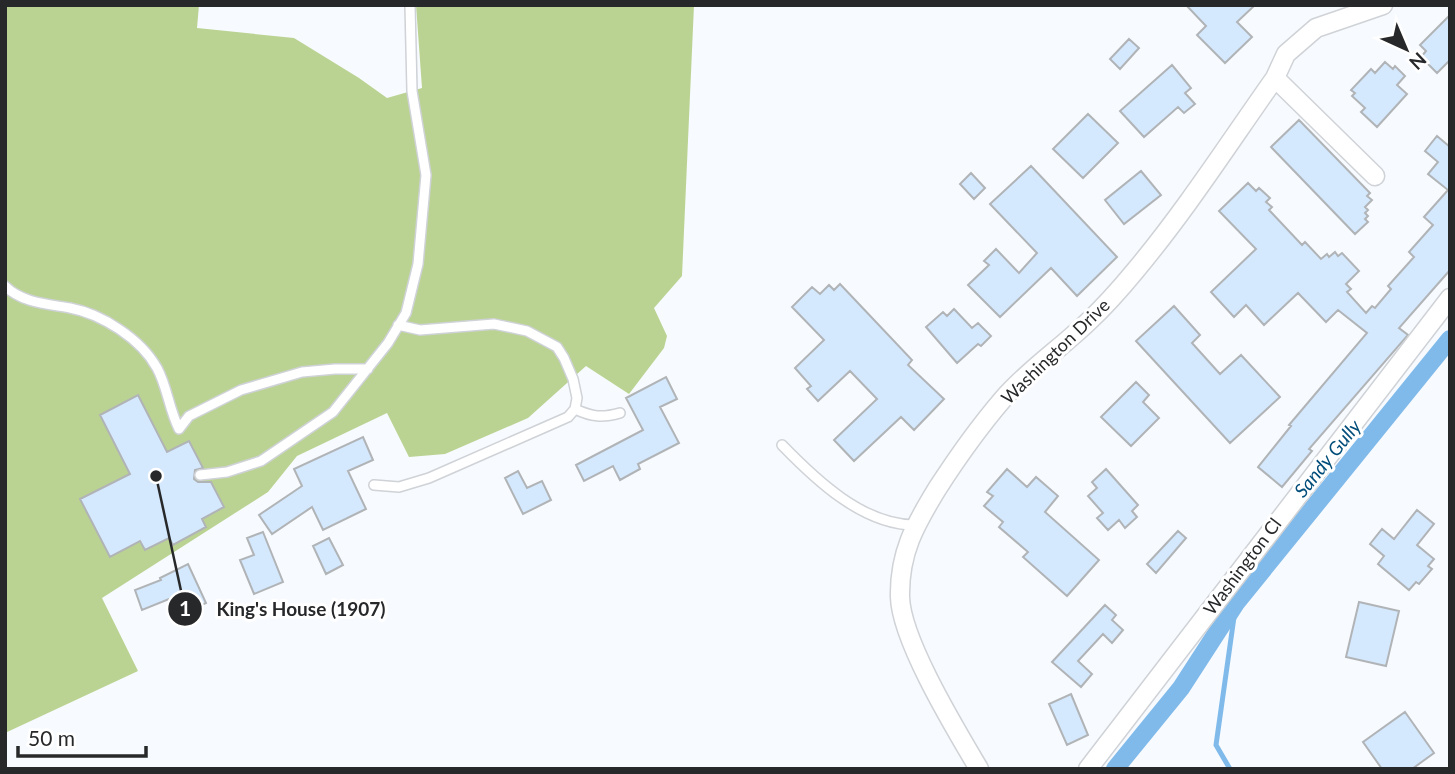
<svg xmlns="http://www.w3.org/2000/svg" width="1455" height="774" font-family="Lato,sans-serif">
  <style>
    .green { fill: #bad392 }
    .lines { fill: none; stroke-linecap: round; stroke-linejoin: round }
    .stream { stroke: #7fbaea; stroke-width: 5 }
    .canal { stroke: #7fbaea; stroke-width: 18 }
    .building { fill: #d4e8fe; stroke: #b1b4b7; stroke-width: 2 }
    .lane-casing { stroke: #cfd2d6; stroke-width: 12 }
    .street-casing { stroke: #cfd2d6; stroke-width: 21 }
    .lane { stroke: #fff; stroke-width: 9 }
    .street { stroke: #fff; stroke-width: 18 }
    .labels { text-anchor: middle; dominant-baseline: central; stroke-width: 6; stroke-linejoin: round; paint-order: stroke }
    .street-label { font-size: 18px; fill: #27282a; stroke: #fff }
    .water-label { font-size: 19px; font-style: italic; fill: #014d79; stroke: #fff }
    .leader { fill: none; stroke: #27282a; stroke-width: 2.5 }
    .callout-dot { fill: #27282a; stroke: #fff; stroke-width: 2.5 }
    .mark-label { font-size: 21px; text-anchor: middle; font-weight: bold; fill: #fff }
    .callout-label { font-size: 19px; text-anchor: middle; font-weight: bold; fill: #27282a; stroke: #fff; stroke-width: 6; stroke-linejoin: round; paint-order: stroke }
  </style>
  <rect width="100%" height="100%" fill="#f7fafe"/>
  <!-- green -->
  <path class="green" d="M5 5H199L197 28 294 38 359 78 387 98 422 88 416 5H694L682 276 654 308 667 336 664 348 629 394 586 366 528 418 445 454 409 457 387 413 297 456 268 492 102 598 138 671 5 733Z"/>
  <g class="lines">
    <!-- stream -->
    <path class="stream" d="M1230 769 1216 745 1236 603"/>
    <!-- canal -->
    <path class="canal" d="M1115 769 1181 688 1236 603 1450 339"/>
  </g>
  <!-- building -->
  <path class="building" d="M1186 5H1255L1237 22 1252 37 1225 63 1197 35 1206 26Z
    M1450 15V60L1437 73 1421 57 1426 51 1420 45Z
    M1129 39 1139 48 1120 69 1110 59Z
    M1385 62 1393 69 1395 66 1405 76 1397 85 1407 94 1377 127 1361 112 1365 108 1352 96 1355 93 1351 90 1371 69 1375 73Z
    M1172 65 1191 88 1185 93 1195 104 1184 113 1178 107 1144 137 1120 111Z
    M1088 114 1118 143 1083 178 1053 149Z
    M1299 120 1370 193 1367 196 1372 200 1365 207 1368 210 1365 213 1368 216 1365 219 1368 222 1355 234 1271 147Z
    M1437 136 1450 147V270L1399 328 1408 335 1309 449 1312 451 1282 487 1258 467 1291 426 1289 425 1367 333 1338 310 1326 322 1298 293 1264 325 1246 305 1234 317 1211 292 1256 249 1219 211 1248 183 1256 191 1259 188 1270 198 1266 202 1272 207 1269 210 1302 245 1305 242 1321 259 1327 254 1329 257 1335 252 1338 256 1342 253 1359 271 1346 284 1351 289 1347 292 1366 313 1372 306 1375 308 1391 289 1388 286 1414 257 1409 252 1433 225 1424 217 1448 190 1428 174 1438 162 1425 151Z
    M1031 166 1117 257 1077 296 1051 268 1000 317 968 285 989 265 984 261 996 249 1019 273 1037 253 990 204Z
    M1141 171 1161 195 1124 224 1105 200Z
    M971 173 985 188 974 199 960 184Z
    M840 284 912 360 908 365 944 399 914 430 901 417 854 461 834 440 877 399 850 371 818 401 807 389 811 386 795 368 824 340 792 307 812 287 820 294 829 285 834 290Z
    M1174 306 1200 335 1192 343 1220 374 1241 355 1280 397 1230 443 1136 341Z
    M954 309 972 328 978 323 991 336 981 346 978 344 957 363 926 327 943 312 947 316Z
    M666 377 677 399 660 407 679 443 638 464 640 469 620 480 613 466 584 481 576 465 643 430 626 398Z
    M1136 382 1149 395 1143 402 1159 418 1131 446 1101 417Z
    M138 395 167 452 189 441 203 468 195 470 194 479 198 482H211L224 507 202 519 206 527 173 545 169 538 145 550 140 541 110 557 80 499 130 474 100 415Z
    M363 437 373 460 348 471 366 509 323 530 312 507 272 534 259 515 302 486 294 469Z
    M1007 469 1027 487 1036 477 1058 496 1045 512 1099 560 1067 596 1023 557 1028 552 999 527 1003 522 984 506 993 496 987 492Z
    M1106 469 1138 505 1132 511 1137 517 1125 528 1119 520 1108 530 1097 518 1103 513 1088 496 1097 488 1092 482Z
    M518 471 527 488 542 481 551 500 523 514 505 478Z
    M1417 510 1434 524 1417 545 1434 559 1428 566 1432 569 1419 584 1416 582 1409 590 1378 564 1384 556 1370 544 1382 529 1394 539Z
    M1178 531 1186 538 1156 573 1147 564Z
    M263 532 283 582 254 594 240 560 254 555 247 538Z
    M329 538 343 565 326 574 313 546Z
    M188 564 206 603 178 616 169 599 142 610 135 590 161 580 160 578Z
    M1359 602 1399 611 1386 666 1346 657Z
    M1105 605 1116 615 1112 620 1123 630 1112 643 1103 634 1078 661 1092 674 1081 687 1052 662Z
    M1071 694 1088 735 1067 745 1049 704Z
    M1405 712 1434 753 1412 769H1382L1363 742Z"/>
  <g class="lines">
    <defs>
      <path id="lane" d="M5 286C22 303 48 304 70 308 102 314 141 339 157 368 167 386 169 409 179 429L189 416 241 390 302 372 335 369H368
        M575 409C592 417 602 418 620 413
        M782 445C816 480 863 525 915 525
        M200 475 227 472 261 461 333 412 388 343 406 313 418 264 426 175 412 91 410 5
        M374 485 399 487 429 478 568 417 575 409 577 398 573 379 564 358 557 347 527 331 494 324 420 330 398 325"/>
      <path id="street" d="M1275 78 1375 176
        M979 769C956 730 901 640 900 597 899 553 915 525 937 489 957 458 979 427 1003 399 1028 370 1061 348 1089 321 1105 306 1121 288 1135 271 1186 210 1229 143 1275 78L1286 54 1316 28 1383 5
        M1088 769 1450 298"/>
    </defs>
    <!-- lane casing -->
    <use href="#lane" class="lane-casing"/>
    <!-- street casing -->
    <use href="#street" class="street-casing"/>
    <!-- lane -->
    <use href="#lane" class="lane"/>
    <!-- street -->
    <use href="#street" class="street"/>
  </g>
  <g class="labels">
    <!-- street labels -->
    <g class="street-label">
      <text transform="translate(1055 351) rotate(-44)">Washington Drive</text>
      <text transform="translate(1242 566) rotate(-53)">Washington Cl</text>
    </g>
    <!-- water labels -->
    <g class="water-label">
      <text transform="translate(1327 458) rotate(-51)">Sandy Gully</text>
    </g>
  </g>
  <!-- callouts -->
  <path class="leader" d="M156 476L185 609"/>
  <g class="callout-dot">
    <circle cx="156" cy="476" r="7"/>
    <circle cx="185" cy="609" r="18"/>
  </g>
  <g class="mark-label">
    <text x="185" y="616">1</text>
  </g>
  <g class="callout-label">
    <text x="301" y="616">King's House (1907)</text>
  </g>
  <!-- border -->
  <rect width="1455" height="774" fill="none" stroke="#27282a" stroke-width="14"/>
  <!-- north arrow -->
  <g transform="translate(1406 49) rotate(136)" stroke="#ffffff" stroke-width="5" paint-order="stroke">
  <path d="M0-5L12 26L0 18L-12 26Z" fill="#27282a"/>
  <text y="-10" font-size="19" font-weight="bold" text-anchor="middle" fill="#27282a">N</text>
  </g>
  <!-- scale -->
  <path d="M18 746v10h128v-10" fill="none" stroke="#27282a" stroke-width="3.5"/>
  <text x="28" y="746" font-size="21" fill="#27282a" stroke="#ffffff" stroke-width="5" paint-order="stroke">50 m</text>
</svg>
